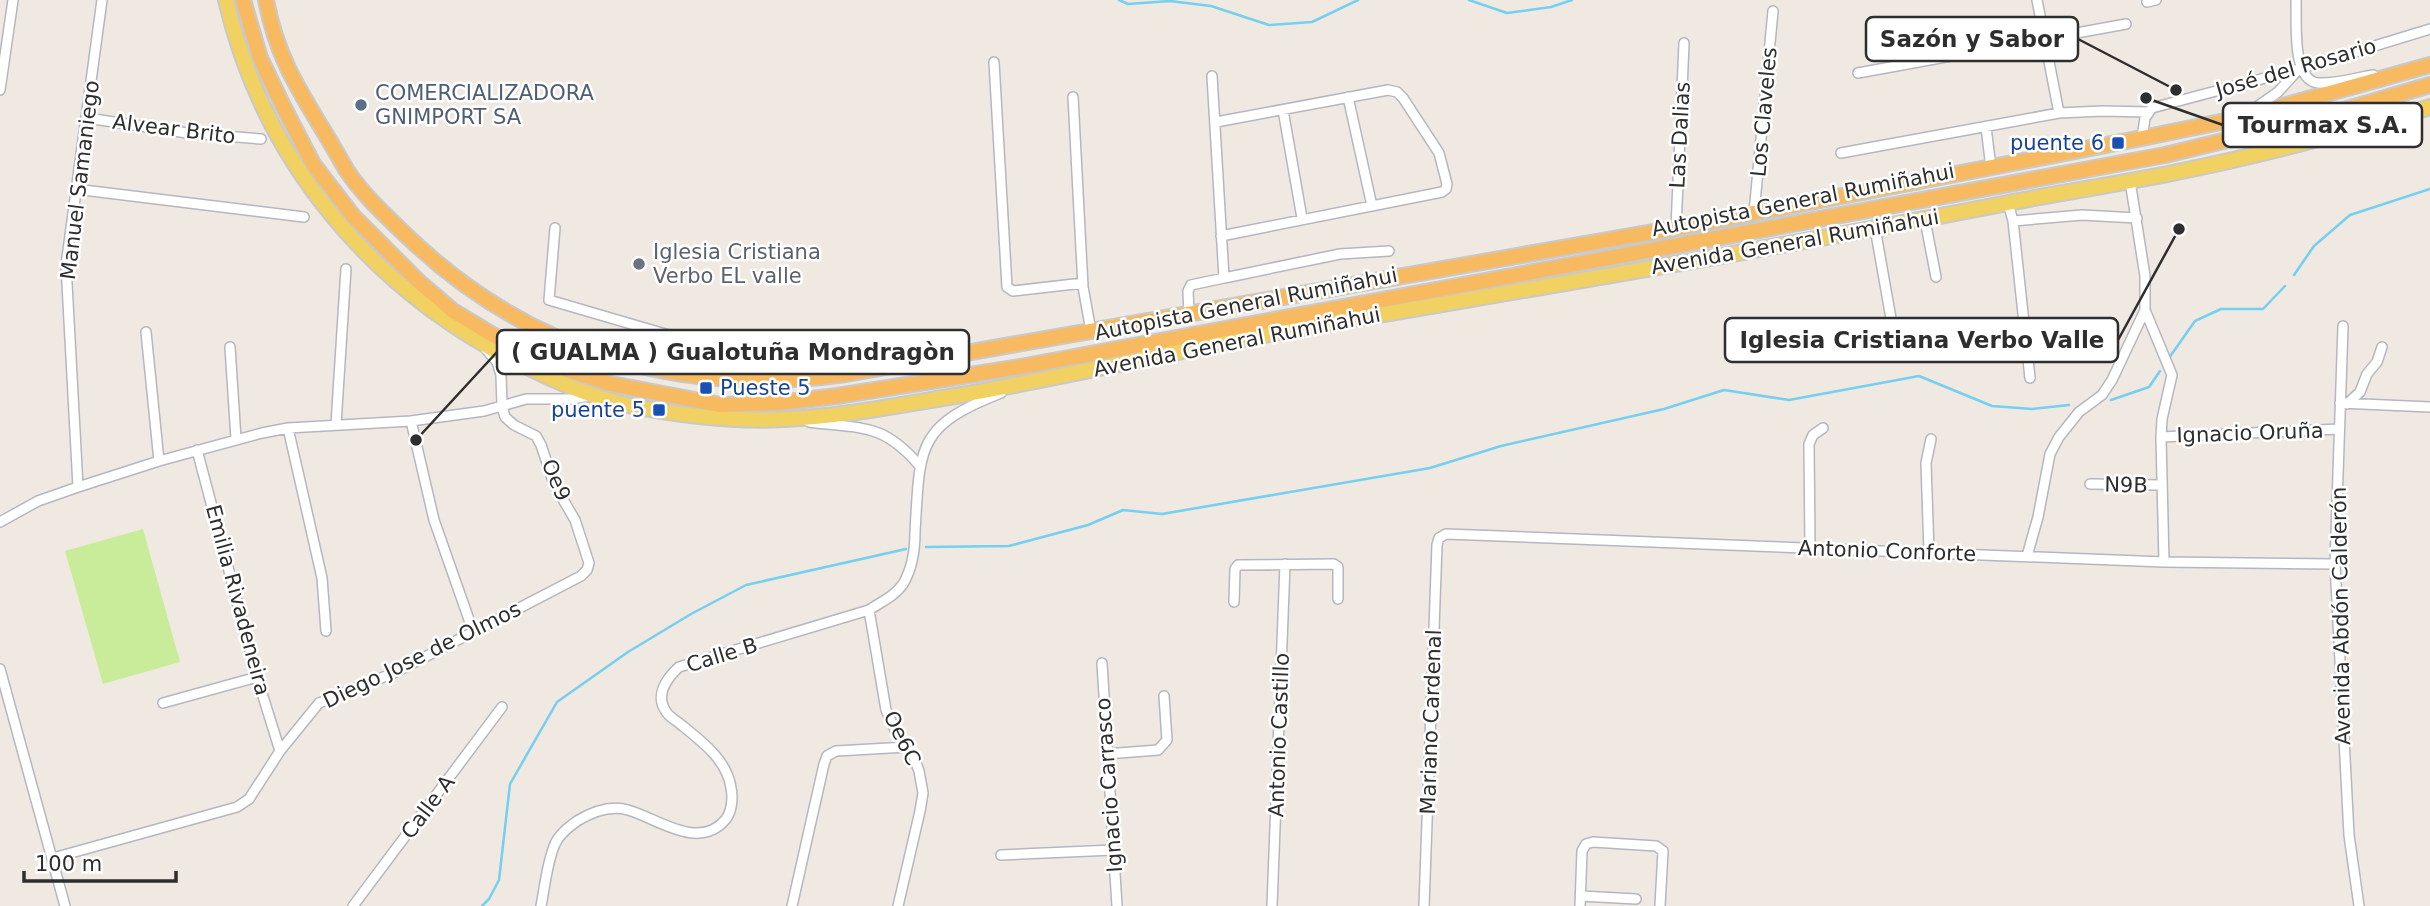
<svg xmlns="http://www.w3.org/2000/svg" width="2430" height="906" font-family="'DejaVu Sans',sans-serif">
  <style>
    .pitch { fill: #c9ec9a }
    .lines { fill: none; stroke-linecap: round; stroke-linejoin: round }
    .stream { stroke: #75cff0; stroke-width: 2.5 }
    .minor-casing { stroke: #b4b7c1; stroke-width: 12 }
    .primary-casing { stroke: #c9c9c9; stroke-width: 18 }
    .trunk-casing { stroke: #c9c9c9; stroke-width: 18 }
    .minor { stroke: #fff; stroke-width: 9 }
    .primary { stroke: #f2d163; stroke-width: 14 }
    .trunk { stroke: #f8ba60; stroke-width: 14 }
    .service-dot { fill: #5c6f8a; stroke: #fff; stroke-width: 2.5 }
    .transit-dot { fill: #1a4fb4; stroke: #fff; stroke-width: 2.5 }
    .worship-dot { fill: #6b7280; stroke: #fff; stroke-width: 2.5 }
    .labels { text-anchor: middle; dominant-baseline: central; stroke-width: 5; stroke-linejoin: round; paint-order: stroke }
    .street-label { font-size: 21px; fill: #2e2e2e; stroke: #fff }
    .service-label { font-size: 21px; fill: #4e5e75; stroke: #fff; text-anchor: start }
    .transit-label { font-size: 21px; fill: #164399; stroke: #fff; text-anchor: end }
    .worship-label { font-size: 21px; fill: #5b616d; stroke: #fff; text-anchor: start }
    .leader { fill: none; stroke: #2e2e2e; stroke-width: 2.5 }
    .callout-dot { fill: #2e2e2e; stroke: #fff; stroke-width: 2.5 }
    .callout { fill: #fff; stroke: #2e2e2e; stroke-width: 2.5 }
    .callout-label { font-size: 23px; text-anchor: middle; font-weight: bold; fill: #2e2e2e }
  </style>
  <rect width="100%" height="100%" fill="#efe9e1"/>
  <!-- pitch -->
  <path class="pitch" d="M143 529 180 662 103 684 65 551Z"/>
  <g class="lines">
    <!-- stream -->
    <path class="stream" d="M1119 0 1128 4 1170 1 1211 6 1269 25 1312 22 1358 0
      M1469 0 1507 13 1551 7 1572 0
      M2294 275 2314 246 2350 215 2430 189
      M2169 358 2195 321 2221 309H2263L2285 286
      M2111 400 2149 387 2160 371
      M926 547 1009 546 1088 525 1123 510 1162 514 1430 468 1501 446 1664 409 1724 390 1789 400 1919 376 1992 406 2032 409 2069 405
      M482 906 489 899 499 880 510 784 557 702 628 652 691 614 746 585 906 549"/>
    <defs>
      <path id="minor" d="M2037 0 2059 113
        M2296 0C2297 21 2291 80 2318 83 2335 84 2356 78 2373 75
        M2147 2 2156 0
        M994 62 1007 287 1013 291 1083 283
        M1858 73 2126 24
        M0 90 13 0
        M1073 97 1083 287 1091 331
        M1348 97 1372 206
        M1283 110 1302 218
        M2251 111 2278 92 2298 70
        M87 118 187 133 261 139
        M1216 122 1388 90 1397 92 1403 98 1439 153 1447 184 1446 189 1442 192 1221 236
        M1986 127 1991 168
        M2142 138 2145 118 2152 108 2299 69 2430 29
        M1841 153 2059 113 2102 111 2148 112
        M75 189 304 217
        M2008 203 2013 221 2030 378
        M1754 213 1773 11
        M1925 220 1936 277
        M2013 221 2082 215 2137 218
        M555 228 549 300 679 338 716 353 827 366 842 372
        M1676 228 1684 43
        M1875 228 1892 324
        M1224 278 1340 254 1389 251
        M2145 310 2172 375 2162 419 2161 437 2164 562
        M1189 314 1188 291 1191 285 1224 278 1212 76
        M2343 326 2335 564 2349 835 2359 906
        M146 332 159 461
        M230 347 236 439
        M2340 403 2430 407
        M2347 404 2360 392 2367 374 2377 362 2382 347
        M411 421 434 520 473 631
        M809 422C861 429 882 422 919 465
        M336 424 346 269
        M288 428 322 578 326 631
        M2161 437 2339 429
        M197 450 257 677 280 751
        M2090 484 2161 485
        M78 487 66 265 102 0
        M0 522 38 501 78 487 159 461 262 433 288 428 411 421 484 411 526 399H573L588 396
        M1810 548 1809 444 1813 435 1823 428
        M1929 552 1926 463 1931 439
        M2027 556 2038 517 2050 454 2059 437 2079 412 2102 395 2112 380 2145 310V276L2130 181
        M1234 602 1235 569 1238 565 1334 564 1338 567V599
        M869 610 886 710 896 732 913 755 919 771 923 793 920 811 898 906
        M1102 663 1117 906
        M0 669 65 906
        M163 703 257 677
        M1106 754 1158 750 1167 740 1164 696
        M1001 855 1113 850
        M53 858 237 807 249 799 280 751 319 703 396 672 581 576 587 570 589 563 575 520 554 484 541 445 536 436 514 425 505 417 502 406 501 375 497 362 486 349
        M1581 896 1636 899
        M353 906 502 707
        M541 906C545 886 547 862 555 844 559 834 569 827 577 821 592 812 610 805 628 810 657 818 699 852 726 819 732 811 733 797 731 788 727 759 700 740 679 723 675 720 670 717 667 713 654 696 666 679 679 667L869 610C881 602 895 596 903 584 912 569 915 549 915 532 920 447 916 426 1001 393
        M792 906 824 764 827 756 836 751 907 747
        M1272 906 1285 564
        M1424 906 1437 545 1439 538 1446 534 2164 562 2335 564
        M1580 906 1582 851 1586 844 1593 842 1656 846 1663 851 1660 906"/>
      <path id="primary" d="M226 0C264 163 375 293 525 366 558 382 591 397 627 405 678 415 734 422 785 419 839 417 901 405 955 396 1071 376 1186 348 1303 328 1540 287 1777 248 2013 202 2069 191 2126 183 2182 171 2265 154 2348 132 2430 107"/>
      <path id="trunk" d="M243 0 260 58 282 104 313 164 353 216 418 281 453 311 491 334 553 365 611 384 721 405 779 403 837 396 1020 367 2165 155 2310 120 2430 85
        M266 0C276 53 295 84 323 130 331 143 339 157 347 171 364 196 386 216 408 237 529 353 681 397 846 374L1676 228 2142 138 2240 118 2430 65"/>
    </defs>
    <!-- minor casing -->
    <use href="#minor" class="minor-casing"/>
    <!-- primary casing -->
    <use href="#primary" class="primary-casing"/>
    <!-- trunk casing -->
    <use href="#trunk" class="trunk-casing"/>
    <!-- minor -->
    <use href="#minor" class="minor"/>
    <!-- primary -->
    <use href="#primary" class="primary"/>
    <!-- trunk -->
    <use href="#trunk" class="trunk"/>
  </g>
  <!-- markers -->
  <circle class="service-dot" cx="361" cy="105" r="7"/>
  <g class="transit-dot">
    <rect x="2111" y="136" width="14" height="14" rx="3.5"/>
    <rect x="699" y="381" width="14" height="14" rx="3.5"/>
    <rect x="652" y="403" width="14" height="14" rx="3.5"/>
  </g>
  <circle class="worship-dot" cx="639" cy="264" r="7"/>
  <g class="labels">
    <!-- street labels -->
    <g class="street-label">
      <text transform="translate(2296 68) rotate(-16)">José del Rosario</text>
      <text transform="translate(1764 112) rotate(-85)">Los Claveles</text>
      <text transform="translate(174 129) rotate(7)">Alvear Brito</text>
      <text transform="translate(1680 135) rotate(-87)">Las Dalias</text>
      <text transform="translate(80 180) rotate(-83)">Manuel Samaniego</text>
      <text transform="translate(1803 200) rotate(-11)">Autopista General Rumiñahui</text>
      <text transform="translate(1795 242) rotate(-10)">Avenida General Rumiñahui</text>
      <text transform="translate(1246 304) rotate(-11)">Autopista General Rumiñahui</text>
      <text transform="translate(1237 342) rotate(-11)">Avenida General Rumiñahui</text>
      <text transform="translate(2250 433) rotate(-2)">Ignacio Oruña</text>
      <text transform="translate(556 480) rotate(67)">Oe9</text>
      <text transform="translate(2126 485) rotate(1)">N9B</text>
      <text transform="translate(1887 551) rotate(2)">Antonio Conforte</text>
      <text transform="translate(238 600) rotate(75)">Emilia Rivadeneira</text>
      <text transform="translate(2341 616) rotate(-91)">Avenida Abdón Calderón</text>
      <text transform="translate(422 655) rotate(-26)">Diego Jose de Olmos</text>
      <text transform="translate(722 655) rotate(-17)">Calle B</text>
      <text transform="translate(1431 722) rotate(-88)">Mariano Cardenal</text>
      <text transform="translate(1279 735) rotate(-88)">Antonio Castillo</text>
      <text transform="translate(902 738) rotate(64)">Oe6C</text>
      <text transform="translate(1109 785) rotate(-94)">Ignacio Carrasco</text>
      <text transform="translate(428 807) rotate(-53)">Calle A</text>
    </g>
    <!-- service labels -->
    <g class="service-label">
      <text x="375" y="93">COMERCIALIZADORA<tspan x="375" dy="24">GNIMPORT SA</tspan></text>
    </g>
    <!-- transit labels -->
    <g class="transit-label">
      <text x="2104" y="143">puente 6</text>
      <text x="720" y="388" text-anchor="start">Pueste 5</text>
      <text x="645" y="410">puente 5</text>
    </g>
    <!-- worship labels -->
    <g class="worship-label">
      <text x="653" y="252">Iglesia Cristiana<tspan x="653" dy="24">Verbo EL valle</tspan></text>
    </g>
  </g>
  <!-- callouts -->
  <path class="leader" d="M2176 90L2078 39M2146 98L2223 125M2179 229L2118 340M416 440L497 352"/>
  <g class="callout-dot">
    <circle cx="2176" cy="90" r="7"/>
    <circle cx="2146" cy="98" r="7"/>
    <circle cx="2179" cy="229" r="7"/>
    <circle cx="416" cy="440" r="7"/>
  </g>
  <g class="callout">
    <rect x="1866" y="17" width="212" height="44" rx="7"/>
    <rect x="2223" y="103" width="199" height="44" rx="7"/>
    <rect x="1725" y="318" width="393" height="44" rx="7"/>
    <rect x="497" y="330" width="472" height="44" rx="7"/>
  </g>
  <g class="callout-label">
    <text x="1972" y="47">Sazón y Sabor</text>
    <text x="2323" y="133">Tourmax S.A.</text>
    <text x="1922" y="348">Iglesia Cristiana Verbo Valle</text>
    <text x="733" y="360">( GUALMA ) Gualotuña Mondragòn</text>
  </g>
  <!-- scale -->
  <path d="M24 871v10h152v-10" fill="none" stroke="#2e2e2e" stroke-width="3.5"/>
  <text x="35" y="871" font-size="21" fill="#2e2e2e" stroke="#ffffff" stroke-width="5" paint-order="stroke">100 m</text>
</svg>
